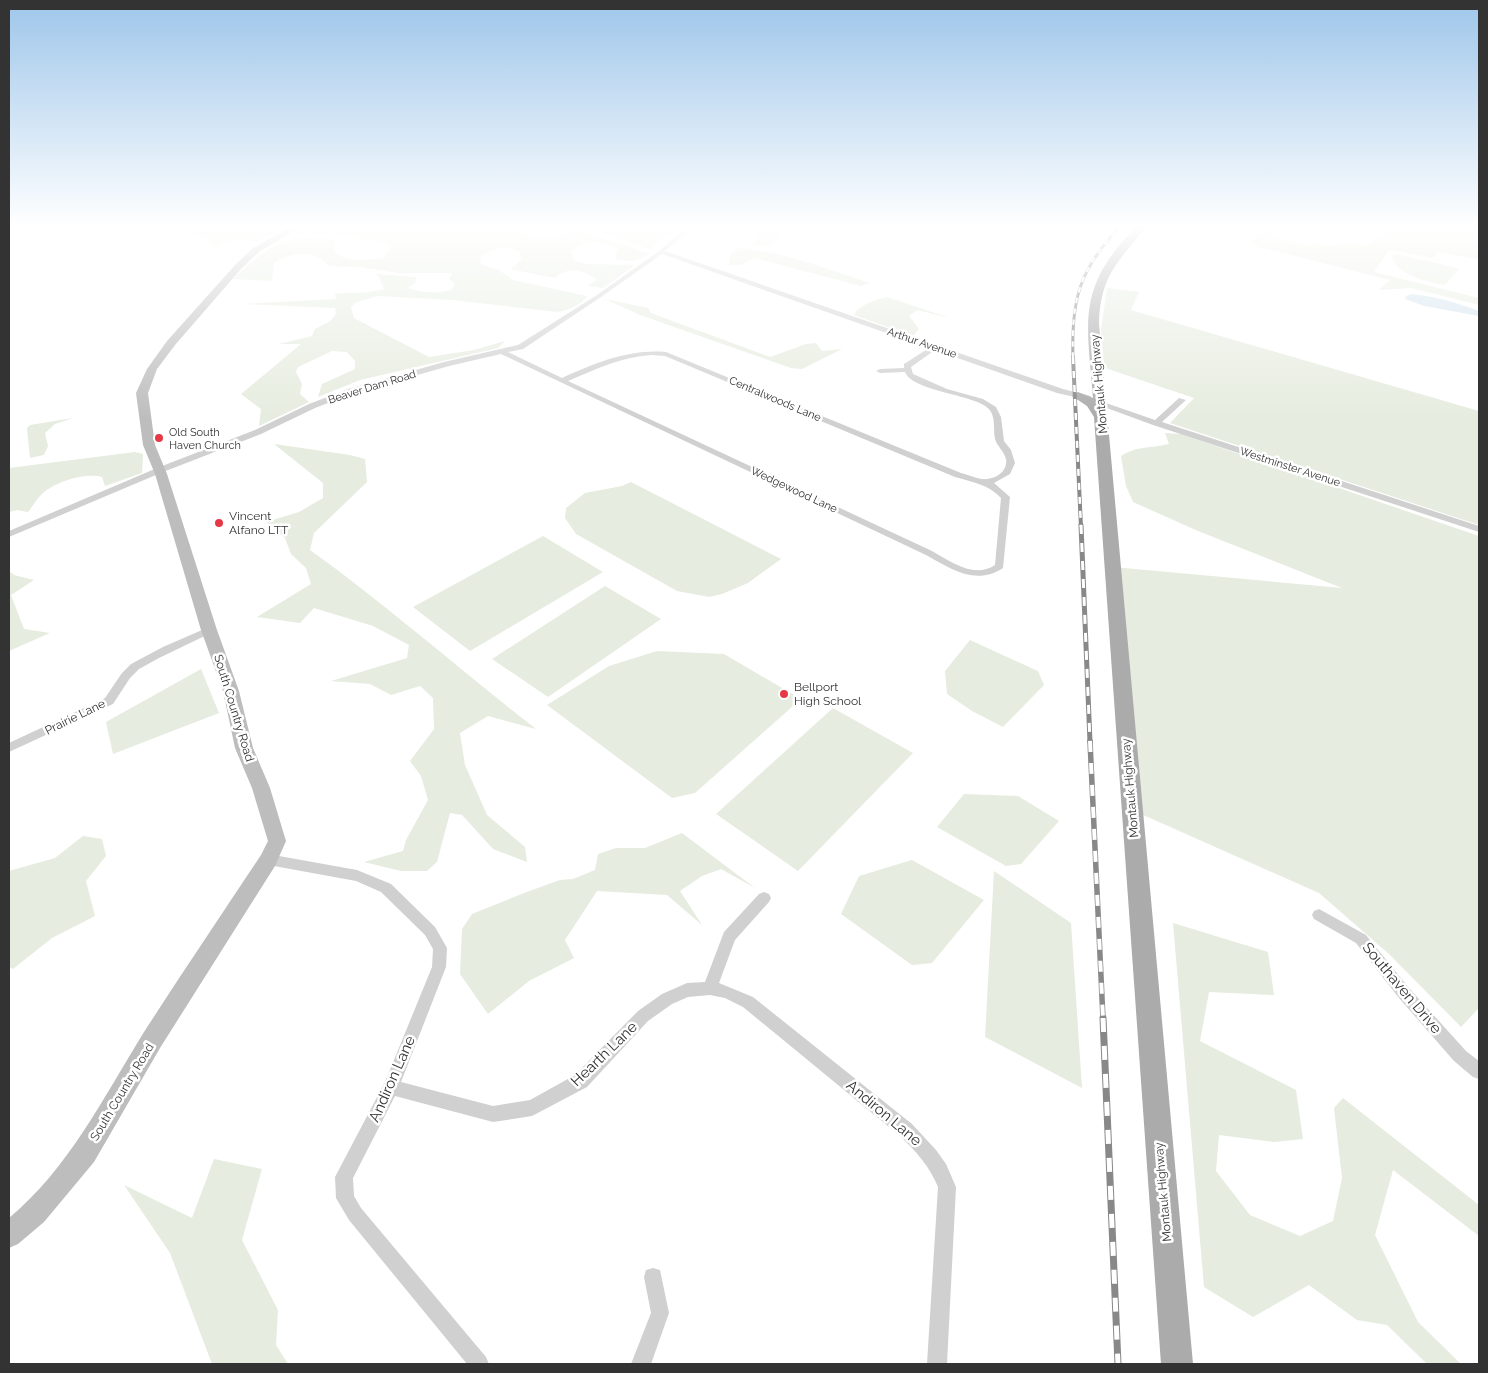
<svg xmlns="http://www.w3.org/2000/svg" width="1488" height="1373" font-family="Raleway,sans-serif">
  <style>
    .green { fill: #e6ecdf }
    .water { fill: #cfe2ee }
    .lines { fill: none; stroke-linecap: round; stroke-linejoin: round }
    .minor { fill: #d0d0d0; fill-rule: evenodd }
    .secondary { fill: #bdbdbd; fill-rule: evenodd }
    .primary { fill: #ababab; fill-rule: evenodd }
    .rail-far4-casing { stroke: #888; stroke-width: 3 }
    .rail-far3-casing { stroke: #888; stroke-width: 4 }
    .rail-far2-casing { stroke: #888; stroke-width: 5 }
    .rail-far1-casing { stroke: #888; stroke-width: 5.5 }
    .rail-casing { stroke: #888; stroke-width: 7 }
    .rail-far4 { stroke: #fff; stroke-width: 2; stroke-dasharray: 5.5; stroke-linecap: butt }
    .rail-far3 { stroke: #fff; stroke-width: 2.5; stroke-dasharray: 7; stroke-linecap: butt }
    .rail-far2 { stroke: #fff; stroke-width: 3; stroke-dasharray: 9; stroke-linecap: butt }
    .rail-far1 { stroke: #fff; stroke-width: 4; stroke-dasharray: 11; stroke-linecap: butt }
    .rail { stroke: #fff; stroke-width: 5; stroke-dasharray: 14; stroke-linecap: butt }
    .poi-dot { fill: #e63946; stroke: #fff; stroke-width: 2 }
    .labels { text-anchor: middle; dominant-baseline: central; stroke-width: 5; stroke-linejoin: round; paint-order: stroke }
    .far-street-label { font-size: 11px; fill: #333; stroke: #fff }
    .far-poi-label { font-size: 11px; fill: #333; stroke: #fff; text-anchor: start }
    .street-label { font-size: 12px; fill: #333; stroke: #fff }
    .poi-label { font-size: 12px; fill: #333; stroke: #fff; text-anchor: start }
    .near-street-label { font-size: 15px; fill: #333; stroke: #fff }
  </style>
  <rect width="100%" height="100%" fill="#fff"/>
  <!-- green -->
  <path class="green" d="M179 227H285C277 231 265 239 256 241 243 242 226 236 217 247L205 238Z
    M305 227H520L517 230C529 237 546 241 560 236 566 234 569 231 575 229L651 254 633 261 616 260 615 256 619 250C605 241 584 238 571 251L574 261 587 264 635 265 603 288 587 286 597 280C585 270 567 266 555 278L510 269 522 260 519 252C506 244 491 249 480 258L481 264 499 270 513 280 587 296C582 305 568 310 558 312L451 300 377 296 355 303 351 308 354 318 429 357 474 350 505 341 498 348 360 380 318 397 322 384 355 369V361L347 352 332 351 298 367 296 372 302 384 300 394 309 402 259 426 261 409 241 394 301 344H279L312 336 315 329 329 322 336 314 335 308 242 304 336 299 335 294C352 292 368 294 384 289L379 277 375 274 416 277V282L408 288C424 293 436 294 451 290L455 284 449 279 452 273H398L361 267 329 266C311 247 296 253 274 262L272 281 233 279C268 246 286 231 336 240L334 250C342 263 368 260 383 258L392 247 388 243 335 233H294Z
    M586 227H680L659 241 652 250Z
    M744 227H761L780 233V239C771 247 763 245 751 245L758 239 759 233Z
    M1390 227H1479V260L1439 252 1433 258 1389 250 1374 272 1479 298V305L1411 288 1379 290 1390 280 1255 246 1251 243 1262 230 1270 232 1274 238 1307 246 1315 243 1331 246 1343 243 1369 245Z
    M740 248C785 252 828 269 870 283L861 286 754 258 741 265H729C729 254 731 252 740 248Z
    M1395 254 1454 267 1459 269 1445 285C1426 281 1399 276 1392 257Z
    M1107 288 1139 292 1131 310 1479 411V525L1170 423 1194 398 1108 369 1104 365 1101 330Z
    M887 297 950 318 917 310 909 316 919 329 913 336 854 315C859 305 877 299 887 297Z
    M605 299 648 308 651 313 770 357 806 344 816 343 822 351 842 349 802 369 791 368 640 315Z
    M73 418 55 424 45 433 48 446 44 455 30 458 27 428 30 425Z
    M1165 433 1181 434 1479 536V1008L1461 1027 1389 954 1319 893 1132 810 1113 567 1342 588 1198 531 1133 502 1126 486 1121 456C1139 445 1149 449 1169 444Z
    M274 444 350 455 365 459 367 482 314 533 310 550C388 606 460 670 536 729L488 716 460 733 465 765 487 815 525 847 527 862 493 849 462 815 450 813 437 862 427 871H401L364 862 403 851 406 840 428 800 421 776 410 761 434 729 433 698 420 686 391 695 370 684 331 681 407 658 409 645 373 626 314 608 300 623 257 617 311 584 306 568 291 554 285 538 266 522 299 512 323 498V483Z
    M135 452 143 454 142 473 105 486 102 477C85 472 55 482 43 493 37 498 33 506 28 512L17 510 9 512V468Z
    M631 482 781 559 748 583 722 594 709 597 677 591 576 534 565 518 566 508 585 493 622 486Z
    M543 536 603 572 470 651 413 607Z
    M9 571 14 575 34 580 11 595 24 629 50 633 9 651Z
    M605 586 661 619 548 697 492 659Z
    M970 640 1038 671 1044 685 1003 727 972 711 947 694 945 671Z
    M657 651 724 654 801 699 695 793 672 798 547 705 609 666Z
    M201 669 219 713 113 754 106 722Z
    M833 708 913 753 798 871 716 814Z
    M964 794 1018 796 1059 821 1021 864 1006 866 937 827Z
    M682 833 755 888 721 869 702 876 680 891 702 925 667 895 597 891 565 940 574 958 529 981 488 1014 460 974 462 929 472 914 524 893 560 880 573 879 595 870 598 854 616 848H645Z
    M83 836 102 839 106 856 86 881 95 916 52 938 13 969 9 967V871L55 858Z
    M912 860 984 900 932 963 912 965 841 914 859 876Z
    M994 871 1071 923 1082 1088 985 1037Z
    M1173 923 1268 952 1274 995 1209 992 1200 1041 1296 1090 1303 1139 1274 1142 1219 1135 1216 1171 1250 1215 1300 1236 1333 1221 1342 1178 1334 1108 1343 1098 1479 1205V1236L1393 1170 1375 1235 1418 1322 1461 1364H1427L1387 1325 1357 1320 1309 1285 1253 1317 1204 1287Z
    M214 1159 262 1169 242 1240 278 1310 276 1345 288 1364H212L170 1253 124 1185 192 1218Z"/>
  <!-- water -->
  <path class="water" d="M1412 294C1435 296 1457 303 1479 311V316L1424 306 1405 299 1406 296Z"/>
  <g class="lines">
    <!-- minor -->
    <path class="minor" d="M687 227H693L665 251 1063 389 1091 396V400H1088L1057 393 935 350 911 367 913 374 947 389 983 399 996 407 1001 417 1004 441 1011 450 1015 463 1010 474 994 483 1010 497 1003 568C976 586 951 569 926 555L501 354 449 366 354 393 315 408 261 434 163 472 9 537V531L157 468 255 430 309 404 348 389 444 362 518 345 597 295 659 251ZM662 254 929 348 904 364V368L880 369 876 371 880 373 905 372C913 392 975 394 989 409 996 417 993 429 995 439 997 446 1004 451 1006 459 1008 470 998 478 987 479 980 480 969 475 961 473L666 352C628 349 596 363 562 378L508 352 523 349 601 297ZM651 355 665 356 955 477C972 482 988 484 1001 498L995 565C974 579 952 562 932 551L568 381C596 369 621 357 651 355Z
      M1179 398 1186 400 1162 422 1479 526V532L1153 425 1096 404 1103 402 1155 420Z
      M209 627 213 628 214 630 213 632 159 658 139 669 130 678 113 704 9 752V743L105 698 122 673 131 664 163 647Z
      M268 854 357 870 391 884 435 927 447 948 446 967 401 1082 493 1106 530 1100 575 1075 638 1011 662 994 687 983 705 982 724 932 759 894 764 892 769 894 771 898 769 902 735 940 719 983 753 997 912 1124 936 1150 946 1164 956 1187 947 1364H927L938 1187C930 1167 916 1151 900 1136L743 1007 725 998 710 995 688 997 672 1004 648 1021 587 1087 532 1116 493 1122 395 1096 353 1178 354 1196 361 1208 486 1357 489 1364H467L349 1220 336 1198 335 1177 385 1082 432 967 433 949 425 935 381 892 356 881 263 864 261 860 263 856Z
      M1319 909 1366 935 1409 988 1466 1051 1479 1061V1079L1473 1077 1454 1061 1399 998 1356 943 1314 919 1312 915 1314 911Z
      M653 1268 660 1270 669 1313 651 1364H631L651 1313 644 1277 646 1270Z"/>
    <!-- secondary -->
    <path class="secondary" d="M291 227H300L259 252 241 269 175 345 157 369 148 393 155 445 167 474 217 630 239 691 253 748 270 788 286 841 275 866 160 1048 94 1162 44 1222 18 1244 9 1248V1218C69 1168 103 1098 144 1032 182 973 222 914 261 855L268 841 252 788 235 748 223 691 201 630 155 474 143 445 136 393 147 369 167 341 235 265 253 248Z"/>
    <!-- primary -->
    <path class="primary" d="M1136 227H1146C1118 262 1100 276 1099 324L1193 1364H1161L1094 417 1087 406 1072 396 1078 392 1093 398C1087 320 1076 288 1136 227Z"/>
    <defs>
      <path id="rail-far4" d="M1073 358C1071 301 1079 269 1120 227"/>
      <path id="rail-far3" d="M1073 357 1081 527"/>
      <path id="rail-far2" d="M1081 525 1090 742"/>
      <path id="rail-far1" d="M1090 741 1103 1019"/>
      <path id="rail" d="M1103 1018 1118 1364"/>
    </defs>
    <!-- rail-far4 casing -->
    <use href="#rail-far4" class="rail-far4-casing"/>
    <!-- rail-far3 casing -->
    <use href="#rail-far3" class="rail-far3-casing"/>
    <!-- rail-far2 casing -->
    <use href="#rail-far2" class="rail-far2-casing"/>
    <!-- rail-far1 casing -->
    <use href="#rail-far1" class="rail-far1-casing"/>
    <!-- rail casing -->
    <use href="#rail" class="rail-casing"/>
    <!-- rail-far4 -->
    <use href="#rail-far4" class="rail-far4"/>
    <!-- rail-far3 -->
    <use href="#rail-far3" class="rail-far3"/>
    <!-- rail-far2 -->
    <use href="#rail-far2" class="rail-far2"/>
    <!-- rail-far1 -->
    <use href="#rail-far1" class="rail-far1"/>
    <!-- rail -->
    <use href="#rail" class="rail"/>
  </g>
  <!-- sky -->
  <linearGradient id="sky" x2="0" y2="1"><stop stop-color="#9ec6ea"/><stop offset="0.54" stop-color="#fff"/><stop offset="1" stop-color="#fff" stop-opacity="0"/></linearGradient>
  <rect width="1488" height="419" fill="url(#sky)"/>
  <!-- markers -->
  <g class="poi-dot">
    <circle cx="159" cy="438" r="5"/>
    <circle cx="219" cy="523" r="5"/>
    <circle cx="784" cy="694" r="5"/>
  </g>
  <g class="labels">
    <!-- far-street labels -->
    <g class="far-street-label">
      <text transform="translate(922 343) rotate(19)">Arthur Avenue</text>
      <text transform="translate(372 387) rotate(-17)">Beaver Dam Road</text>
      <text transform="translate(775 399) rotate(23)">Centralwoods Lane</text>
      <text transform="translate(1290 467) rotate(18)">Westminster Avenue</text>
      <text transform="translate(794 490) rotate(25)">Wedgewood Lane</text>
    </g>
    <!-- far-poi labels -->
    <g class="far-poi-label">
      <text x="169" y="432">Old South<tspan x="169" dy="13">Haven Church</tspan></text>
    </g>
    <!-- street labels -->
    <g class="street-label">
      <text transform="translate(1099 384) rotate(-95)">Montauk Highway</text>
      <text transform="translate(234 708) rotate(73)">South Country Road</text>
      <text transform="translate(75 717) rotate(-26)">Prairie Lane</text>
      <text transform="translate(1130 788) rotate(-95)">Montauk Highway</text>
      <text transform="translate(122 1092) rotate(-59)">South Country Road</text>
      <text transform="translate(1163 1192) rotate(-95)">Montauk Highway</text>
    </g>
    <!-- poi labels -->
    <g class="poi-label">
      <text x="229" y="516">Vincent<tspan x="229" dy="14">Alfano LTT</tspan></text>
      <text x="794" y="687">Bellport<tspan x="794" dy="14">High School</tspan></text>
    </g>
    <!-- near-street labels -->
    <g class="near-street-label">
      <text transform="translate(1402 988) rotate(50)">Southaven Drive</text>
      <text transform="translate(604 1054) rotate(-44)">Hearth Lane</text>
      <text transform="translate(392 1079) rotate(-66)">Andiron Lane</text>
      <text transform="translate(884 1113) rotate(40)">Andiron Lane</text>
    </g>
  </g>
  <!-- border -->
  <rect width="1488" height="1373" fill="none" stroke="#333333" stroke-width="20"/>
</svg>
